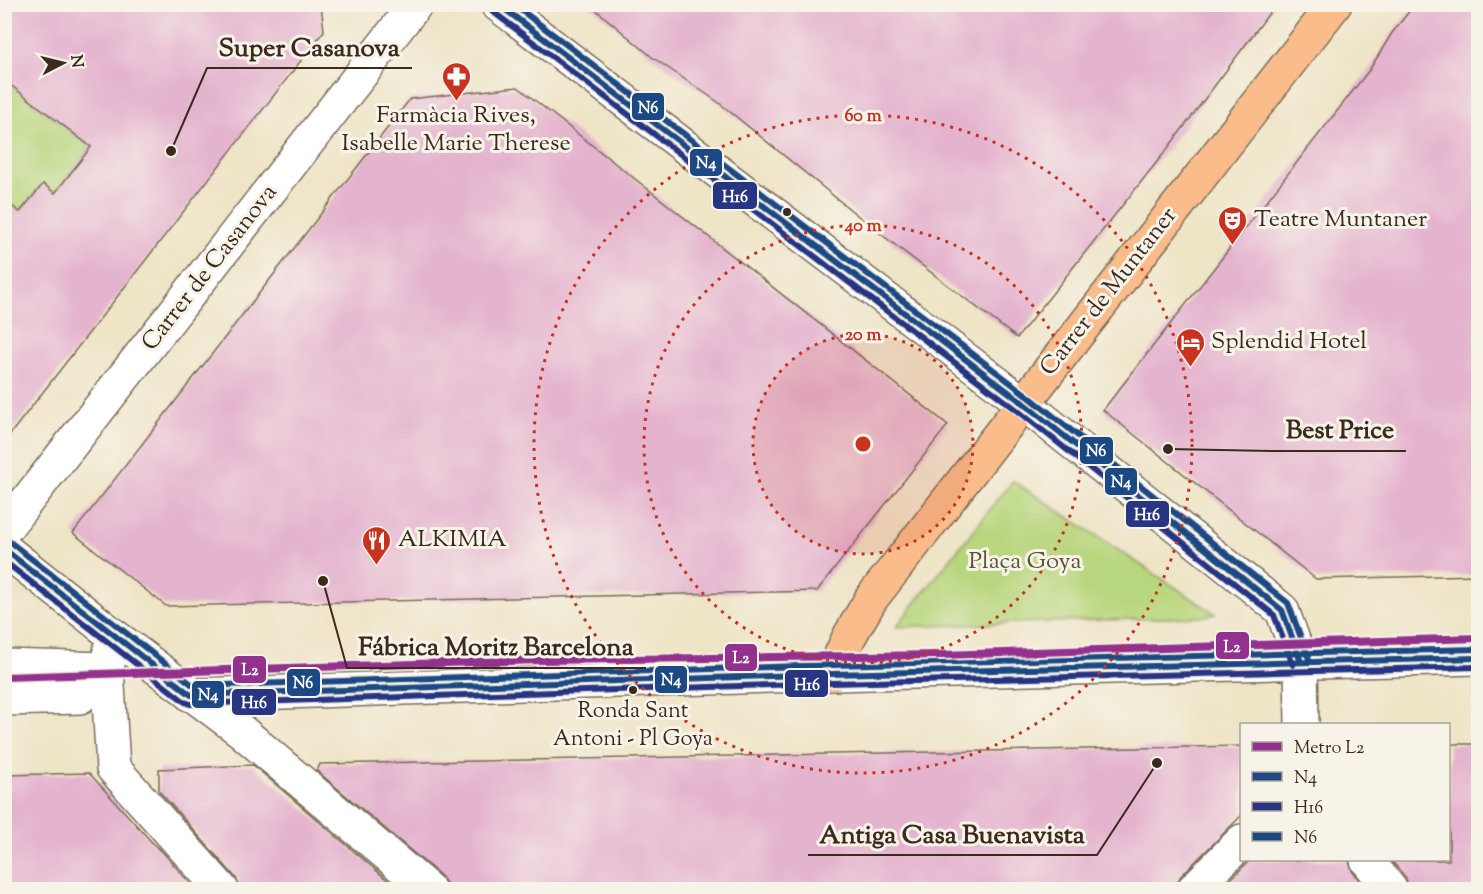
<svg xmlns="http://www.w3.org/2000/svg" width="1483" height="894" font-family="'Sorts Mill Goudy',serif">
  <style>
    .green { fill: #b8d67d; stroke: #7a804e; stroke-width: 1.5 }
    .building { fill: #e4b3ce }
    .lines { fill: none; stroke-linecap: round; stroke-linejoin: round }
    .minor-casing { stroke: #7a6b59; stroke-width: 36 }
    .major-casing { stroke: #7a6b59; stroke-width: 36 }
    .minor { stroke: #fff; stroke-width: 33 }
    .major { stroke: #f9bc8a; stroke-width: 33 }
    .bus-1-casing { stroke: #f7f3e8; stroke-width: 10 }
    .bus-2-casing { stroke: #f7f3e8; stroke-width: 10 }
    .bus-3-casing { stroke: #f7f3e8; stroke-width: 10 }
    .bus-1 { stroke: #1c4883; stroke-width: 6 }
    .bus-2 { stroke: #283583; stroke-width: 6 }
    .bus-3 { stroke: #1c4883; stroke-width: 6 }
    .metro-1-casing { stroke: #f7f3e8; stroke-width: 12 }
    .metro-1 { stroke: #93328e; stroke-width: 8 }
    .ring { fill: none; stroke: #c8321e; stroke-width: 3; stroke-dasharray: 3 6 }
    .bus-dot { fill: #3b2a1e; stroke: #f7f3e8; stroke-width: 2 }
    .labels { text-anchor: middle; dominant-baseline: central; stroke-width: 6; stroke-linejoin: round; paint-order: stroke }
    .bus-label { font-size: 22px; fill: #3b2a1e; stroke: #f7f3e8 }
    .poi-label { font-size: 24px; fill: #3b2a1e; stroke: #f7f3e8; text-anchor: start }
    .street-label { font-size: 24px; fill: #3b2a1e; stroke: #f7f3e8 }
    .park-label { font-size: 24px; fill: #5a5536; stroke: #f7f3e8 }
    .centre { fill: #c8321e; stroke: #f7f3e8; stroke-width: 3 }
    .ring-label { font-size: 18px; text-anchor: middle; font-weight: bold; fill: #c8321e; stroke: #f7f3e8; stroke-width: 6; stroke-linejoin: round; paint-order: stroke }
    .leader { fill: none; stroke: #3b2a1e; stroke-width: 2 }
    .callout-dot { fill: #3b2a1e; stroke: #f7f3e8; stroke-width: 2 }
    .callout-label { font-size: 26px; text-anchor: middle; font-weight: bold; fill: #3b2a1e; stroke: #f7f3e8; stroke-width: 6; stroke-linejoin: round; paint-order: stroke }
    .line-badge { stroke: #f7f3e8; stroke-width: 2 }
    .badge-label { font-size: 16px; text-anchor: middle; font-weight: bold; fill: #fff }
  </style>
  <rect width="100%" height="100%" fill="#f7f3e8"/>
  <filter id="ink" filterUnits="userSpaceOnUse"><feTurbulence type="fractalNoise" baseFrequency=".0167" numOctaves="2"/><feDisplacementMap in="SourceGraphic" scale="12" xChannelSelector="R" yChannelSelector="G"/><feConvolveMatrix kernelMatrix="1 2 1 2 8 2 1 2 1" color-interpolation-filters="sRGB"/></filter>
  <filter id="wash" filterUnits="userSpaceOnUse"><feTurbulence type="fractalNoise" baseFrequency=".008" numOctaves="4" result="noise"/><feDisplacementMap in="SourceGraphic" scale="24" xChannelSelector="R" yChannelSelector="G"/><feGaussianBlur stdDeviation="1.35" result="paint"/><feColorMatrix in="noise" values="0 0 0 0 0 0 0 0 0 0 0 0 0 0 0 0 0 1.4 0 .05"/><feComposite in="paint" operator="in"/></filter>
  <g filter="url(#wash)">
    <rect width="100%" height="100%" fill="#eee4c6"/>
    <!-- green -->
    <path class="green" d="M4 80 91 147 55 193 42 184 20 212 5 200Z
      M1013 481 1216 614 1200 617 896 627Z"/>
    <g id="blocks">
      <!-- building -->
      <path class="building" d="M4 4H321L324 31 4 442V200L20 212 43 184 55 193 91 147 4 80Z
        M589 4H1276L1168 148 1017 338 873 228 718 102 652 57Z
        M1415 4H1479V575L1316 579 1103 410 1370 69 1392 33Z
        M518 87 948 425 817 591 166 606 73 533 410 99Z
        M1449 744H1479V890H1409L1406 878 1391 860H1449Z
        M1242 746V815L1180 877 1175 890H447L446 883 441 876 317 771 320 764Z
        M253 765 399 890H240L236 878 159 791V769Z
        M89 773 159 850V848L196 890H4V775Z
        M1250 860H1349L1352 871 1367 890H1220Z"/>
    </g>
  </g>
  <g filter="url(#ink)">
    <use href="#blocks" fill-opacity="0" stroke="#7a6b59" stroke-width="1.5"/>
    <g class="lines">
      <defs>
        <path id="minor" d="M497 4 1023 403 1282 610 1301 662 1302 724
          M4 530 416 4
          M4 549 113 635 240 730 429 890
          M113 635 107 669 113 768 222 890
          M4 666 107 669
          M191 695 832 674 1478 658
          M4 699 80 697
          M1367 860 1391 890
          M1193 890 1242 841"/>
        <path id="major" d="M832 674 849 637 871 599 1335 4"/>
      </defs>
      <!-- minor casing -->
      <use href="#minor" class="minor-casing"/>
      <!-- major casing -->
      <use href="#major" class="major-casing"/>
      <!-- minor -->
      <use href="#minor" class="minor"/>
      <!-- major -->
      <use href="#major" class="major"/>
      <defs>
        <path id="bus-1" d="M498 4 1023 403 1282 610 1301 662
          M4 549 191 695 832 674 1478 658"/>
        <path id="bus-2" d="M492 11 1017 410 1274 615 1293 665
          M4 561 185 702 190 704 832 683 1478 667"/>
        <path id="bus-3" d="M513 4 1028 396 1288 603 1309 659
          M10 542 194 686 832 665 1478 649"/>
      </defs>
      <!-- bus-1 casing -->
      <use href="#bus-1" class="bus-1-casing"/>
      <!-- bus-2 casing -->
      <use href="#bus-2" class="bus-2-casing"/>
      <!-- bus-3 casing -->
      <use href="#bus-3" class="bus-3-casing"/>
      <!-- bus-1 -->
      <use href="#bus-1" class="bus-1"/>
      <!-- bus-2 -->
      <use href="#bus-2" class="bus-2"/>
      <!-- bus-3 -->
      <use href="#bus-3" class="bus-3"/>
      <defs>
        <path id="metro-1" d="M4 677 541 660 942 655 1478 638"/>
      </defs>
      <!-- metro-1 casing -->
      <use href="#metro-1" class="metro-1-casing"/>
      <!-- metro-1 -->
      <use href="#metro-1" class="metro-1"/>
    </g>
  </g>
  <!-- distance rings -->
  <circle cx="863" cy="444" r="110" fill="#c8321e" fill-opacity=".12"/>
  <g class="ring">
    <circle cx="863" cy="444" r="110"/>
    <circle cx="863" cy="444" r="219"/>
    <circle cx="863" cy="444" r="329"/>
  </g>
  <!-- icons -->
  <defs>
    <symbol id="pharmacy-pin" viewBox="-11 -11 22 30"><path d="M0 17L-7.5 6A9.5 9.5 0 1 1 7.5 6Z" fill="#c8321e" stroke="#f7f3e8"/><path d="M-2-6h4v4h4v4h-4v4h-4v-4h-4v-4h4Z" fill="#fff"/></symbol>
    <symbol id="theatre-pin" viewBox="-11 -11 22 30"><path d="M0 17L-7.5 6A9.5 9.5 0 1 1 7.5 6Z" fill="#c8321e" stroke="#f7f3e8"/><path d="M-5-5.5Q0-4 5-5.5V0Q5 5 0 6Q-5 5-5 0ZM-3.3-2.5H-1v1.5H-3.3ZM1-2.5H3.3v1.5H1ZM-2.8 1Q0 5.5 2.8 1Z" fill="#fff"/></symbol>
    <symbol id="hotel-pin" viewBox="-11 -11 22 30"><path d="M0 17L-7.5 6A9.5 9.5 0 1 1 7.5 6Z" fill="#c8321e" stroke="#f7f3e8"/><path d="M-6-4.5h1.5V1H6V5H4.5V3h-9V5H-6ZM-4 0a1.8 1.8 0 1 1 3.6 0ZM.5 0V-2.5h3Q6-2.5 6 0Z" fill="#fff"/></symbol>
    <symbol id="restaurant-pin" viewBox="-11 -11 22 30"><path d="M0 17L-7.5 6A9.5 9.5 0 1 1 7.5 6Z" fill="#c8321e" stroke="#f7f3e8"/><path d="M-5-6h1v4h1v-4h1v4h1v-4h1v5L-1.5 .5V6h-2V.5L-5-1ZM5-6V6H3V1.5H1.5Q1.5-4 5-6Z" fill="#fff"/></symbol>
  </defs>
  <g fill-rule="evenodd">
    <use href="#pharmacy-pin" x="440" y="60" width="33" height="45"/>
    <use href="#theatre-pin" x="1216" y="204" width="33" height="45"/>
    <use href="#hotel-pin" x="1174" y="326" width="33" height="45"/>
    <use href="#restaurant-pin" x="360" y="524" width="33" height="45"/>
  </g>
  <!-- markers -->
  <g class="bus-dot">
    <circle cx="787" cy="212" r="5"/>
    <circle cx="633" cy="690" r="5"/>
  </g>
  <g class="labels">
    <!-- bus labels -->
    <g class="bus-label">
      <text x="633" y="712">Ronda Sant<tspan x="633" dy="28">Antoni - Pl Goya</tspan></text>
    </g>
    <!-- poi labels -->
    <g class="poi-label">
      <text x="456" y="116" text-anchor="middle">Farmàcia Rives,<tspan x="456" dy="28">Isabelle Marie Therese</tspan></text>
      <text x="1254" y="220">Teatre Muntaner</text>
      <text x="1211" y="342">Splendid Hotel</text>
      <text x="398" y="540">ALKIMIA</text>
    </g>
    <!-- street labels -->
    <g class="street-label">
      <text transform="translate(210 268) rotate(-52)">Carrer de Casanova</text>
      <text transform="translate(1109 292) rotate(-52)">Carrer de Muntaner</text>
    </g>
    <!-- park labels -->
    <g class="park-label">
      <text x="1025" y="562">Plaça Goya</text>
    </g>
  </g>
  <circle cx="863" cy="444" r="9" class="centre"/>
  <g class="ring-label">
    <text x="863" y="121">60 m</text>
    <text x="863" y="231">40 m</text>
    <text x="863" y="340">20 m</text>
  </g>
  <!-- callouts -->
  <path class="leader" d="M171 151L207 68H412M1168 449L1273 451H1406M323 581L347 668H646M1157 763L1097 855H808"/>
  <g class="callout-dot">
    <circle cx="171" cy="151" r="6"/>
    <circle cx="1168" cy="449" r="6"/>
    <circle cx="323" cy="581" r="6"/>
    <circle cx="1157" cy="763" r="6"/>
  </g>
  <g class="callout-label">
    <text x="309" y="56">Super Casanova</text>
    <text x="1340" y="438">Best Price</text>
    <text x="496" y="655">Fábrica Moritz Barcelona</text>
    <text x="952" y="843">Antiga Casa Buenavista</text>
  </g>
  <g class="line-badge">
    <rect x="631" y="92" width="34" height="29" rx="6" fill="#1c4883"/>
    <rect x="689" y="148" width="34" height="29" rx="6" fill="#1c4883"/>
    <rect x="712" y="181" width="46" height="29" rx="6" fill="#283583"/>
    <rect x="1079" y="436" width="35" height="29" rx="6" fill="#1c4883"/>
    <rect x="1104" y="467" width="34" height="29" rx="6" fill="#1c4883"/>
    <rect x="1125" y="500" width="45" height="28" rx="6" fill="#283583"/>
    <rect x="1215" y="631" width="35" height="29" rx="6" fill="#93328e"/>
    <rect x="724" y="643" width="34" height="29" rx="6" fill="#93328e"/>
    <rect x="232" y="655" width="35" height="29" rx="6" fill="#93328e"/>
    <rect x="654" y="665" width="34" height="29" rx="6" fill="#1c4883"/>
    <rect x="286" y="668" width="35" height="29" rx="6" fill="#1c4883"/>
    <rect x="784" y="669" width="45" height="29" rx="6" fill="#283583"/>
    <rect x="191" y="680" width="34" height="29" rx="6" fill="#1c4883"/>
    <rect x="231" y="688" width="46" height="28" rx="6" fill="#283583"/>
  </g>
  <g class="badge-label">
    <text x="648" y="113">N6</text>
    <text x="706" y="168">N4</text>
    <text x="735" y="202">H16</text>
    <text x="1096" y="456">N6</text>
    <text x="1121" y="487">N4</text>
    <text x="1147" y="520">H16</text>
    <text x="1232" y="652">L2</text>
    <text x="741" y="663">L2</text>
    <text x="250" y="675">L2</text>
    <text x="671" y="685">N4</text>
    <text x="303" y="688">N6</text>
    <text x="807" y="690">H16</text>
    <text x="208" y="700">N4</text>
    <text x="254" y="708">H16</text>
  </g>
  <!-- margin -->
  <rect width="1483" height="894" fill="none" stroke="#f7f3e8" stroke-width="24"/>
  <!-- legend -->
  <rect x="1240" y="723" width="210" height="138" fill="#f7f3e8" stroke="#aca397" stroke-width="1.5"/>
  <rect x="1252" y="742" width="30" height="9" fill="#93328e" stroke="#aca397" stroke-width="1.5"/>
  <text x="1294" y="753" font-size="18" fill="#3b2a1e">Metro L2</text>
  <rect x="1252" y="772" width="30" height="9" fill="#1c4883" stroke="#aca397" stroke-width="1.5"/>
  <text x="1294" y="783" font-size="18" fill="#3b2a1e">N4</text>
  <rect x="1252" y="802" width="30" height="9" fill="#283583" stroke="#aca397" stroke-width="1.5"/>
  <text x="1294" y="813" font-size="18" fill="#3b2a1e">H16</text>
  <rect x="1252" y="832" width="30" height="9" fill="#1c4883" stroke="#aca397" stroke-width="1.5"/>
  <text x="1294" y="843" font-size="18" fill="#3b2a1e">N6</text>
  <!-- north arrow -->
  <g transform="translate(63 63) rotate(83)" stroke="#f7f3e8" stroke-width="4.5" paint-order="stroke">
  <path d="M0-4.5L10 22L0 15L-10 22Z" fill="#3b2a1e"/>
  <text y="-9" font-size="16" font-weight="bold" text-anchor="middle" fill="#3b2a1e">N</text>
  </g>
</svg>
